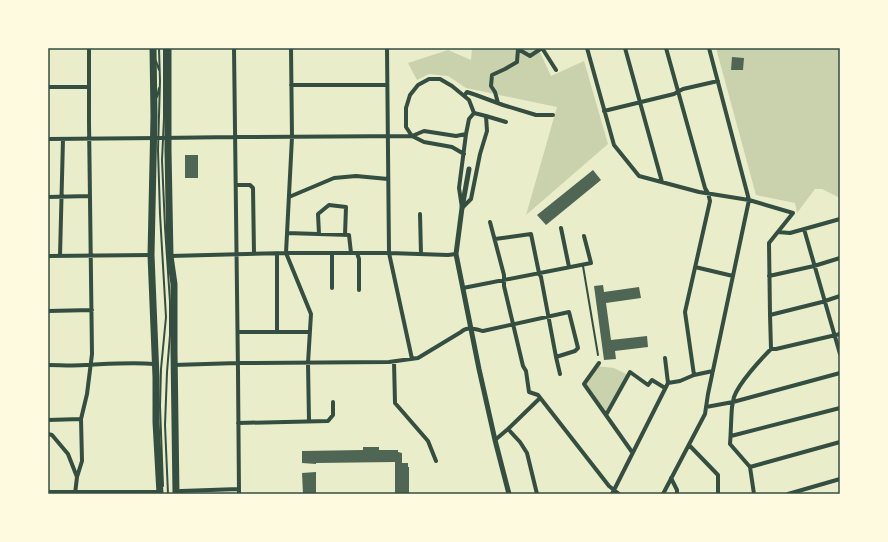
<svg xmlns="http://www.w3.org/2000/svg" width="888" height="542" font-family="'Libre Baskerville',serif">
  <style>
    .green { fill: #cad2ad }
    .building { fill: #4f6655 }
    .lines { fill: none; stroke-linecap: round; stroke-linejoin: round }
    .service { stroke: #344e41; stroke-width: 2 }
    .minor { stroke: #344e41; stroke-width: 4 }
    .tertiary { stroke: #344e41; stroke-width: 5 }
    .primary { stroke: #344e41; stroke-width: 7 }
    .neatline { fill: none; stroke: #344e41; stroke-width: 1.5 }
  </style>
  <rect width="100%" height="100%" fill="#e9edc9"/>
  <!-- green -->
  <path class="green" d="M472 48H538L551 76 584 61 608 144 526 215 557 107 466 88 448 76 429 74 417 80 408 63 448 50 471 60Z
    M716 48H840V198L822 189H815L797 213 795 203 756 195Z
    M596 366 614 368 628 375 606 415 585 384Z"/>
  <!-- building -->
  <path class="building" d="M732 57 744 58 743 70H731Z
    M185 155H198V178H185Z
    M593 170 601 180 546 225 537 215Z
    M603 285 604 292 639 287 641 298 606 303 611 340 647 336 648 347 615 351 616 359 604 360 594 286Z
    M363 447H379V450H398V452L402 453V463H408V467H409V494H395V462L316 463V464L302 463V451L363 450Z
    M316 472V494H303L302 473Z"/>
  <g class="lines">
    <!-- service -->
    <path class="service" d="M159 48 160 81 158 150 160 214 166 317 161 369 160 406 163 486
      M164 48V118L162 160 165 227 170 302V335L167 372 165 425 168 494
      M156 61 159 70
      M157 97 159 88
      M583 266 598 355"/>
    <!-- minor -->
    <path class="minor" d="M234 48 238 372 239 494
      M291 48 292 137 286 253 311 314 308 363 309 421
      M387 48 389 253 412 359
      M542 48 556 70
      M587 48 614 145 639 176 699 192 749 200 793 213 769 243 770 315 771 349C760 360 739 383 734 397 733 400 733 404 732 407 731 419 731 431 730 444L750 467 754 494
      M625 48 662 182
      M666 48 705 188 708 193 710 201 685 312 694 375
      M291 85H387
      M48 87H89
      M464 96 467 92 476 95 503 105 536 115H553
      M498 103 495 92 491 86 492 75 505 69 517 62 518 49 530 56 542 48
      M604 111 674 94 683 89 718 81
      M474 113 486 116 487 131 480 154 471 199 462 208 459 188 466 134 469 119Z
      M486 116 506 122
      M48 139 160 138 235 137 412 136 424 131 456 136 466 134
      M464 154 452 147 424 142 412 136 406 127V108L410 95 418 85 429 79H440L452 86 469 100 474 113
      M236 185H250L253 188 254 254
      M48 197 90 196
      M289 197 334 178 356 176 388 179
      M420 214 421 254
      M490 222 504 275V286L523 366 526 371 529 392 538 395 609 486 619 494
      M561 228 569 267
      M804 229 840 354
      M778 232 790 233 840 219
      M287 233 349 235 351 253
      M319 234 318 214 329 205 346 207 345 235
      M495 239 531 234 539 273 541 277 556 357 560 374
      M277 253V332
      M332 253V288
      M357 253 359 259V290
      M48 256 151 255
      M60 256 63 139
      M170 256 286 253H389L448 255 456 254
      M695 267 733 276
      M769 276 814 266 840 258
      M463 288 591 263 584 236
      M48 311 92 310
      M770 315 822 302 840 296
      M238 332H310
      M771 349H776L840 334
      M665 358 668 383
      M394 362 395 403 428 441 436 461
      M599 363 584 384 632 452
      M48 365C60 365 73 366 86 365 108 364 132 362 154 364
      M174 365 238 363 389 362 418 358 461 332C467 326 475 329 483 331L569 312 578 348 575 351 556 357
      M668 383 680 381 694 375 713 371
      M706 407 733 402 840 373
      M606 415 630 372 648 385 652 380 665 388
      M48 420 81 419
      M238 423 328 421 333 415V402
      M508 429 520 442 527 453 537 494
      M48 434 52 435 68 454 77 477 75 494
      M731 436 840 408
      M495 440 508 429 540 398
      M689 445 718 475V494
      M750 467 840 442
      M77 477 82 461 81 419 87 394 92 354 89 122V48
      M671 478 677 490V494
      M48 492H160
      M176 492 181 491 239 489
      M612 494 668 383
      M663 494 705 414 708 394 749 200 709 48
      M788 494 840 479"/>
    <!-- tertiary -->
    <path class="tertiary" d="M469 169 462 208 456 254 479 369 495 440 509 494"/>
    <!-- primary -->
    <path class="primary" d="M153 48 154 116 151 255 156 377V422L160 494
      M168 48V151L170 256 174 284V351L176 494"/>
  </g>
  <!-- border -->
  <rect width="888" height="542" fill="none" stroke="#fefae0" stroke-width="98"/>
  <rect x="49" y="49" width="790" height="444" class="neatline"/>
</svg>
